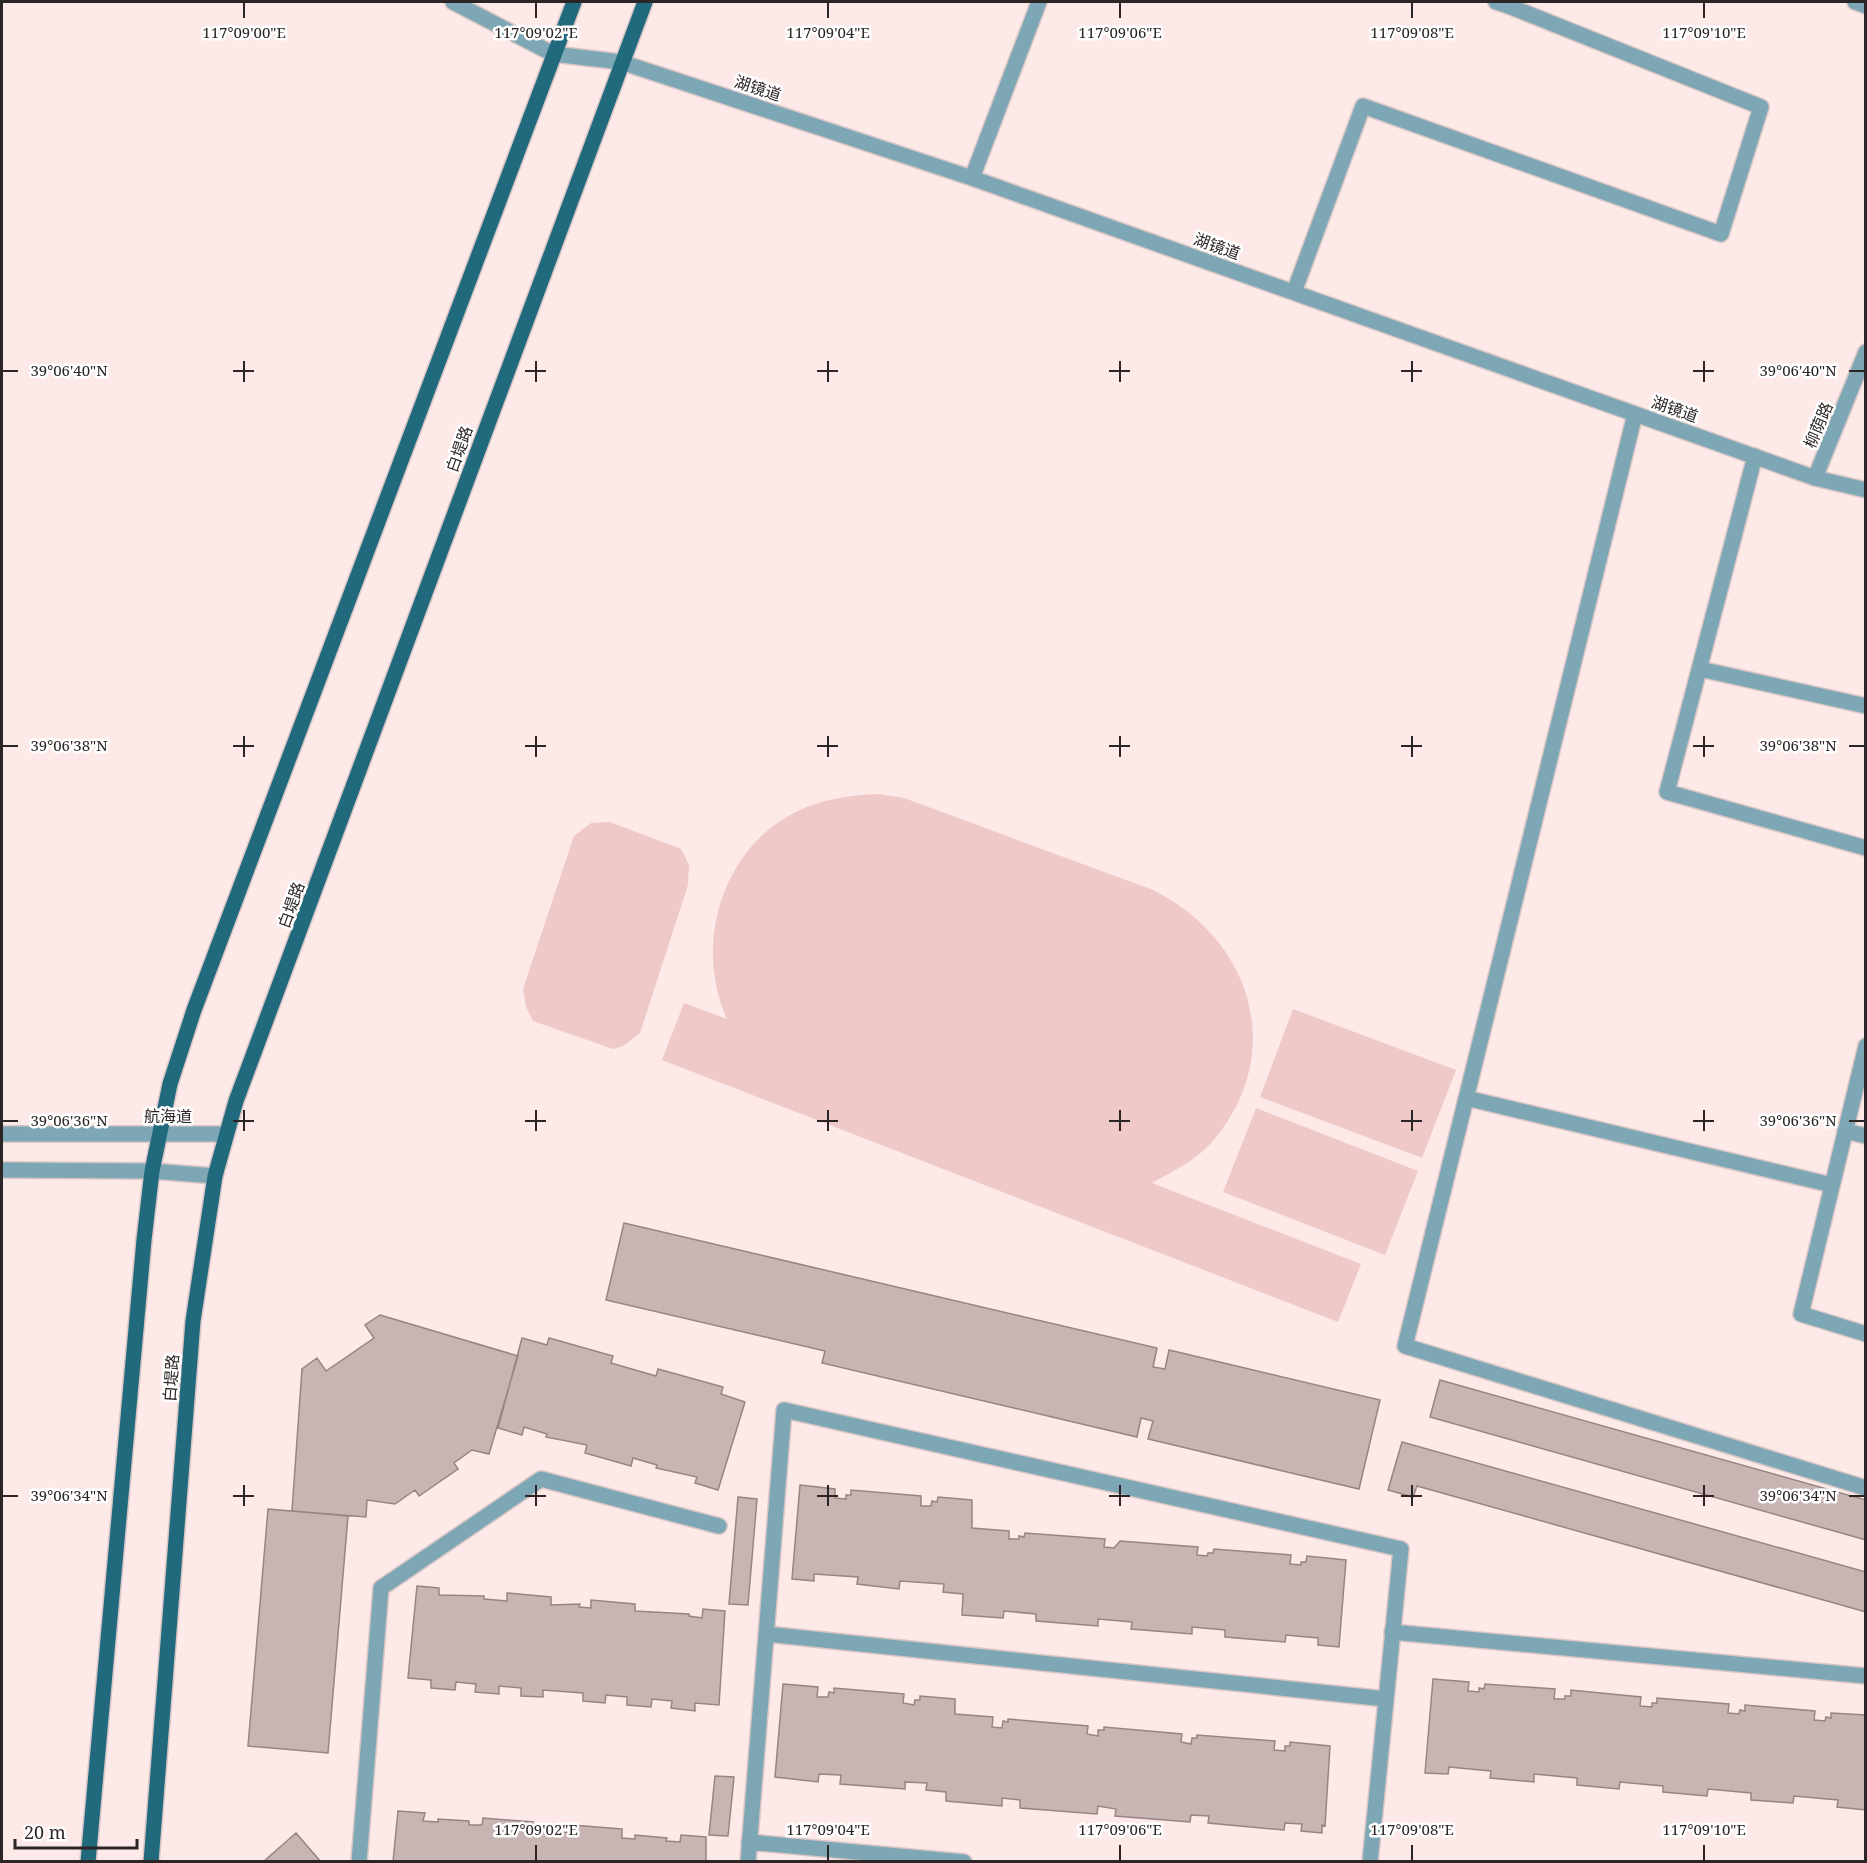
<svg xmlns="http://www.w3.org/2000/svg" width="1867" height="1863" font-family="'Noto Serif','Noto Sans SC',serif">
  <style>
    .green { fill: #eec9c7 }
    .building { fill: #c7b4b3; stroke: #978483; stroke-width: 1.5 }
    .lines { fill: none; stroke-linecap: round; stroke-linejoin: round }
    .minor-casing { stroke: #d7c6c5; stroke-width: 18 }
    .major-casing { stroke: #d7c6c5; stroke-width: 18 }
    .minor { stroke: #7da7b5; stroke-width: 15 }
    .major { stroke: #21697c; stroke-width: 15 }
    .ticks { fill: none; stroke: #2c2525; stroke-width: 2 }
    .labels { text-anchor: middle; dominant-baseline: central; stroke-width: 5; stroke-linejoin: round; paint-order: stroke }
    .street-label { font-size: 16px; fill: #2c2525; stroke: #fff }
    .ticks-label { font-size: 15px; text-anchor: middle; fill: #2c2525; stroke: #fff; stroke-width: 5; stroke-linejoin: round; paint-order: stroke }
  </style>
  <rect width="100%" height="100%" fill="#fde9e8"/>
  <!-- green -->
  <path class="green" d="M879 794 904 798 1153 890C1252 939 1288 1054 1212 1142 1195 1161 1173 1171 1152 1183L1361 1264 1338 1322 662 1060 684 1003 727 1019C692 942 724 840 807 807 830 798 854 795 879 794Z
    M610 822 681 849 689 865 688 885 640 1033 623 1046 613 1049 533 1021 526 1007 523 989 574 836 591 823Z
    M1293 1009 1456 1070 1422 1158 1260 1097Z
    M1256 1108 1418 1171 1385 1255 1223 1192Z"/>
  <!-- building -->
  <path class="building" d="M624 1223 1157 1348 1153 1367 1165 1369 1169 1350 1380 1400 1359 1489 1148 1439 1153 1421 1141 1418 1137 1437 822 1363 825 1351 606 1300Z
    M380 1315 518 1356 489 1454 472 1450 454 1463 458 1469 419 1496 415 1490 395 1504 367 1500 366 1517 292 1511 302 1369 317 1358 326 1371 374 1338 365 1325Z
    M522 1338 547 1345 549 1338 613 1356 611 1363 656 1376 658 1369 723 1387 721 1394 745 1402 718 1490 695 1483 697 1477 656 1468 657 1465 633 1458 631 1466 585 1453 587 1445 546 1437 547 1434 524 1427 522 1435 498 1428Z
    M1440 1380 1866 1500V1540L1430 1417Z
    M1402 1442 1866 1572V1612L1417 1486 1413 1497 1388 1490Z
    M800 1485 835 1489V1498L846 1499V1495H851V1490L921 1496V1506H931L932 1501 937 1502 938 1497 972 1500V1528L1009 1531V1539H1019V1536L1024 1537 1025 1533 1105 1539 1104 1547 1114 1548 1120 1541 1198 1547 1197 1555 1207 1556 1208 1553H1213L1214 1549 1291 1555 1290 1564 1301 1565V1562H1306L1307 1556 1346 1560 1339 1647 1318 1645V1638L1286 1635 1285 1642 1225 1637V1630L1192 1627V1634L1131 1629 1132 1622 1098 1619V1626L1036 1621V1614L1004 1611 1003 1618 962 1615 963 1594 943 1592 944 1584 900 1581 899 1589 857 1584 858 1577 814 1574V1581L792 1579Z
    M738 1497 757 1499 748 1605 729 1604Z
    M268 1509 348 1516 328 1753 248 1746Z
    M417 1586 439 1588V1595L484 1596V1599L507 1601V1593L551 1597V1605L580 1604 579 1607 591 1608V1600L635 1604V1611L689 1614V1616L702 1618 703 1609 725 1611 719 1705 695 1703V1711L671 1708 672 1701 652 1699 651 1707 627 1705V1697L606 1695 605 1703 583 1701V1693L543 1690V1697L521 1696V1688L499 1686V1694L475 1692 476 1684 456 1682 455 1690 431 1688V1680L408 1678Z
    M1433 1679 1469 1682 1468 1691 1479 1692V1688L1484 1689 1485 1684 1555 1689 1554 1699H1565V1696H1571V1690L1641 1697 1640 1706 1652 1707V1703H1657V1698L1729 1704 1728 1713 1739 1714 1740 1710 1745 1711V1705L1815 1711 1814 1720 1825 1721 1826 1717 1831 1718V1713L1866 1715V1810L1837 1807 1838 1800 1794 1796 1793 1803 1751 1800V1793L1708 1789 1707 1796 1663 1792V1786L1620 1782 1619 1789 1577 1785V1778L1534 1774V1782L1490 1778 1491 1771 1449 1767 1448 1774 1425 1773Z
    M783 1684 818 1687 817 1697H828L829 1692 834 1693V1688L904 1694 903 1703 914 1705 915 1700H920V1696L955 1699V1714L993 1717 992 1727 1002 1728 1003 1721 1008 1722V1719L1088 1726 1087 1734 1098 1736V1730H1104V1727L1182 1734 1181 1742 1191 1744 1192 1738H1197V1735L1275 1741 1274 1750 1285 1751V1746H1290V1742L1330 1746 1325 1826 1322 1825V1833L1301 1831 1302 1824 1285 1823 1284 1830 1208 1823 1209 1816 1191 1815 1190 1822 1115 1816 1116 1809 1098 1806 1097 1814 1020 1808V1800L1002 1798V1806L946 1801V1792L926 1790 927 1783 905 1782V1789L840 1784 841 1775 819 1774 818 1782 775 1777Z
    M715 1776 734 1777 728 1836 709 1835Z
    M398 1811 425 1813 423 1821 438 1822V1819L469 1821V1825H482L483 1818 533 1822 532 1830 543 1831 544 1827 561 1829V1832L572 1833 573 1825 622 1829V1838L635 1839V1835L667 1838 666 1841 680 1842 681 1835 706 1837V1862H393Z
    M296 1833 321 1862H263Z"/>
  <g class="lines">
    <defs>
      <path id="minor" d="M453 2 553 54 621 62 972 178 1815 478 1866 490
        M1496 2 1511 7
        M1855 2 1866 6
        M972 178 1039 2
        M1294 292 1363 106 1721 234 1761 107 1511 7 1512 2
        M1635 414 1405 1346 1866 1488
        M1755 456 1667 792 1866 848
        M1815 478 1866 352
        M1700 669 1866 706
        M1866 1046 1801 1314 1866 1334
        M1466 1098 1832 1185
        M1845 1131 1866 1136
        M2 1134H226
        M2 1170 152 1171 215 1176
        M1392 1632 1866 1676
        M766 1634 1386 1699
        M749 1842 964 1862
        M359 1862 381 1588 541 1479 719 1526
        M748 1862 784 1410 1401 1549 1370 1862"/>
      <path id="major" d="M88 1862 144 1240 152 1171 170 1084 194 1010 574 2
        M151 1862 193 1321 215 1176 236 1101 645 2"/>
    </defs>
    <!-- minor casing -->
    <use href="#minor" class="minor-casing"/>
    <!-- major casing -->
    <use href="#major" class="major-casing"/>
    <!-- minor -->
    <use href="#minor" class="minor"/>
    <!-- major -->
    <use href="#major" class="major"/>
  </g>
  <!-- ticks -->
  <path class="ticks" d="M244 3V18M536 3V18M828 3V18M1120 3V18M1412 3V18M1704 3V18M244 361V382M536 361V382M828 361V382M1120 361V382M1412 361V382M1704 361V382M3 371H18M233 371H254M525 371H546M817 371H838M1109 371H1130M1401 371H1422M1693 371H1714M1849 371H1864M244 736V757M536 736V757M828 736V757M1120 736V757M1412 736V757M1704 736V757M3 746H18M233 746H254M525 746H546M817 746H838M1109 746H1130M1401 746H1422M1693 746H1714M1849 746H1864M244 1110V1131M536 1110V1131M828 1110V1131M1120 1110V1131M1412 1110V1131M1704 1110V1131M3 1121H18M233 1121H254M525 1121H546M817 1121H838M1109 1121H1130M1401 1121H1422M1693 1121H1714M1849 1121H1864M244 1485V1506M536 1485V1506M828 1485V1506M1120 1485V1506M1412 1485V1506M1704 1485V1506M3 1496H18M233 1496H254M525 1496H546M817 1496H838M1109 1496H1130M1401 1496H1422M1693 1496H1714M1849 1496H1864M536 1845V1860M828 1845V1860M1120 1845V1860M1412 1845V1860M1704 1845V1860"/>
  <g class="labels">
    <!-- street labels -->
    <g class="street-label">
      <text transform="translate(758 88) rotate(18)">湖镜道</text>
      <text transform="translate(1217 246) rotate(20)">湖镜道</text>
      <text transform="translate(1675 409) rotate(19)">湖镜道</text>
      <text transform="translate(1818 425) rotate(-67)">柳荫路</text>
      <text transform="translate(459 449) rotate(-70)">白堤路</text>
      <text transform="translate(291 905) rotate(-70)">白堤路</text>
      <text x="168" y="1116">航海道</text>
      <text transform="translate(171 1378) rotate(-86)">白堤路</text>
    </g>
  </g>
  <g class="ticks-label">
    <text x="244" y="38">117°09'00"E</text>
    <text x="536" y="38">117°09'02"E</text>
    <text x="828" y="38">117°09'04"E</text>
    <text x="1120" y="38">117°09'06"E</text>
    <text x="1412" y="38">117°09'08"E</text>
    <text x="1704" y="38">117°09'10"E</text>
    <text x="69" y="376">39°06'40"N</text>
    <text x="1798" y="376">39°06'40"N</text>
    <text x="69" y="751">39°06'38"N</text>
    <text x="1798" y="751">39°06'38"N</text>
    <text x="69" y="1126">39°06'36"N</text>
    <text x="1798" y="1126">39°06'36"N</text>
    <text x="69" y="1501">39°06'34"N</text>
    <text x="1798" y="1501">39°06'34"N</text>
    <text x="536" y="1835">117°09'02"E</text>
    <text x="828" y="1835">117°09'04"E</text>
    <text x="1120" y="1835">117°09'06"E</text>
    <text x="1412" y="1835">117°09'08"E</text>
    <text x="1704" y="1835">117°09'10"E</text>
  </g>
  <!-- border -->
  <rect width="1867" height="1863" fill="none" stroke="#2c2525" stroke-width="6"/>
  <!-- scale -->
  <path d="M15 1839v9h122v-9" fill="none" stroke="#2c2525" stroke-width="3"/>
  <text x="24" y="1839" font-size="18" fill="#2c2525" stroke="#ffffff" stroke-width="4.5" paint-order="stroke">20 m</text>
</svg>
